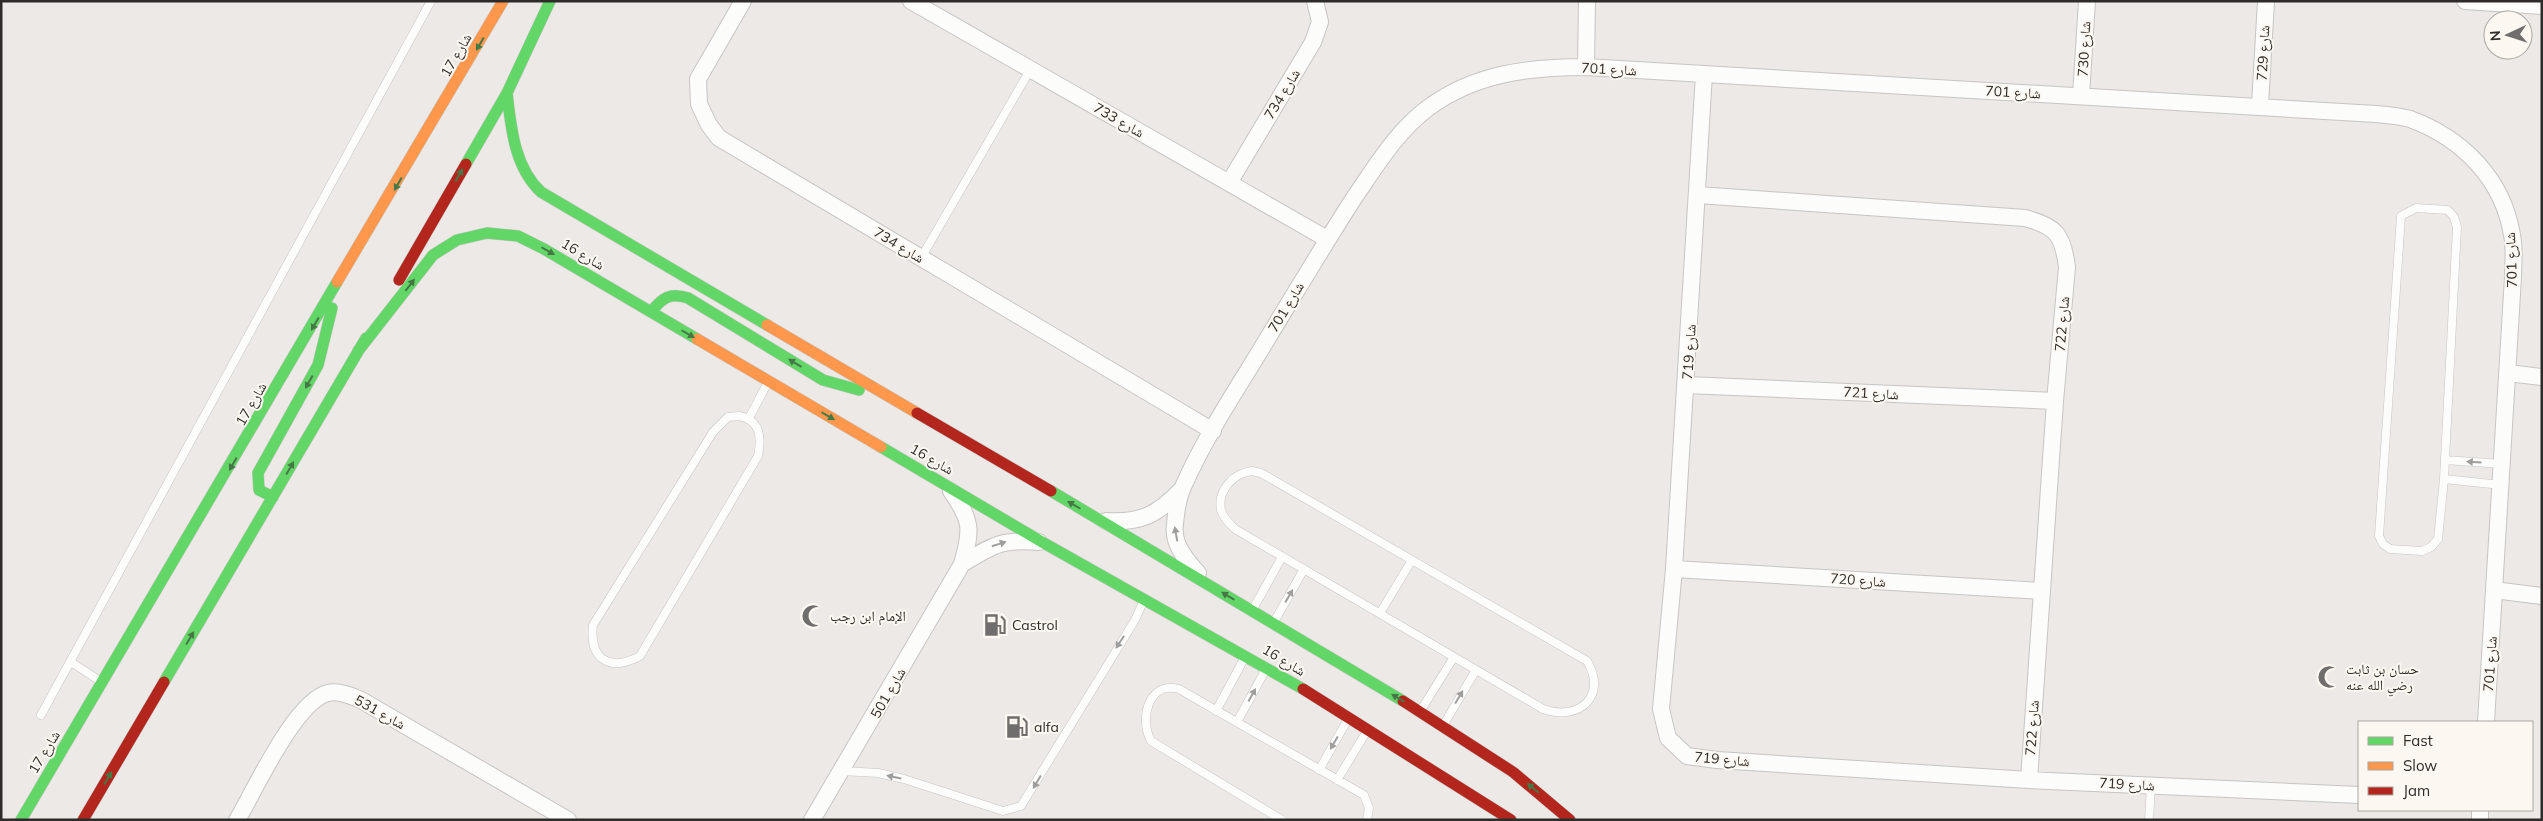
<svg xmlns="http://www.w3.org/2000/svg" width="2543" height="821" font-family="Mulish,'Noto Naskh Arabic',sans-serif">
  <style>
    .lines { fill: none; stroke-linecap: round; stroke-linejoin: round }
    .lane-casing { stroke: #c7c5c2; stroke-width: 9 }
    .street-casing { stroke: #c7c5c2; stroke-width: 18 }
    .fast-casing { stroke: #c7c5c2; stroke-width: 12 }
    .slow-casing { stroke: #c7c5c2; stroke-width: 12 }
    .jam-casing { stroke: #c7c5c2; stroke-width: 12 }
    .lane { stroke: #fcfcfb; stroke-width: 8 }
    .street { stroke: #fcfcfb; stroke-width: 16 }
    .fast { stroke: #63d668; stroke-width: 11 }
    .slow { stroke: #ff974d; stroke-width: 11 }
    .jam { stroke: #b3261e; stroke-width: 11 }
    .oneway { fill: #467846 }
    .oneway2 { fill: #9f9e9d }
    .labels { text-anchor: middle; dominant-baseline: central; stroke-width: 4; stroke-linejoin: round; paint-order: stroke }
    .street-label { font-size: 14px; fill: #2e2c2a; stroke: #fcf7f1 }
    .poi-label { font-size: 14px; fill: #2e2c2a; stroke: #fcf7f1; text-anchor: start }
  </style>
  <rect width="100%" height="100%" fill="#ece9e6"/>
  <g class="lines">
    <defs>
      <path id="lane" d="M2416 208 2448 210 2454 217 2457 227 2444 479 2438 539 2431 547 2422 551 2390 549 2383 544 2379 536 2401 216Z
        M921 258 1030 70
        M739 416C760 420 762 437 758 456L640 656C610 672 589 660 593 625L713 432 728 417Z
        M749 418 768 382
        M2445 460 2502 464
        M1252 471 1261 473 1587 661C1608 696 1579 722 1543 709L1235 529C1230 524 1223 518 1221 510 1217 490 1234 473 1252 471Z
        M2444 479 2501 485
        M1253 609 1282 557
        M1380 613 1412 560
        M1274 622 1304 569
        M71 662 100 681
        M1421 710 1454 657
        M1216 711 1245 657
        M41 715 431 1
        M1237 722 1266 669
        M1444 724 1476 670
        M1319 770 1348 719
        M842 771 878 773 904 779 1003 811 1021 806 1135 620 1143 602
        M1337 780 1367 731
        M1282 820 1151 741C1139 719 1148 681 1179 689L1364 795 1369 808 1367 820
        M2149 820 2151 785"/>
      <path id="street" d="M743 1 698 79 699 104 709 125 719 138 1213 431
        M911 1 1327 239
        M2465 1 2542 6
        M1586 67 1587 1
        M1704 74 1674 569 1661 709 1668 738 1687 756 1717 760 2029 780 2359 795
        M2081 96 2087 1
        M2260 105 2266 1
        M1229 183 1313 42 1320 22 1315 1
        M1698 195 2025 218C2056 226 2063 235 2067 267L2055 401 2029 780
        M2508 373 2542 377
        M1687 385 2055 401
        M1106 521C1141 523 1157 515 1181 490
        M962 564C993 545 1001 539 1039 542
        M1674 569 2041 591
        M1198 573C1185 559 1172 543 1175 524 1176 512 1178 498 1183 487 1206 434 1240 385 1269 336 1297 290 1325 243 1354 198 1376 166 1397 131 1428 108 1475 73 1530 67 1586 67L2376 114C2387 115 2400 116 2410 119 2462 138 2503 179 2512 235 2515 248 2513 263 2513 277L2486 722
        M2494 590 2542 596
        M237 820C255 790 295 701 328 693 338 690 352 696 361 700L568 820
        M812 820 962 564C972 529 972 521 951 491
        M2480 820V810"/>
      <path id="fast" d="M507 93C511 127 514 167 541 192L767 325
        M466 164 507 93 550 1
        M651 312C662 298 670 292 688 298L823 380 859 390
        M358 351 433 255 457 240 487 233 518 236 544 249 697 339
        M881 447 1042 542 1303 689
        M1051 491 1403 701
        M273 497 259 490 258 473 318 365 332 308
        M164 682 366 338
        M21 820 337 282"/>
      <path id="slow" d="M337 282 503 1
        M767 325 917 413
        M697 339 881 447"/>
      <path id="jam" d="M399 280 466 164
        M917 413 1051 491
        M1303 689 1511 820
        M1403 701 1513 772 1570 820
        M83 820 164 682"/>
    </defs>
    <!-- lane casing -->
    <use href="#lane" class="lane-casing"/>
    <!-- street casing -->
    <use href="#street" class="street-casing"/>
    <!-- fast casing -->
    <use href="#fast" class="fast-casing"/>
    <!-- slow casing -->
    <use href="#slow" class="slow-casing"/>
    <!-- jam casing -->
    <use href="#jam" class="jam-casing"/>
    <!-- lane -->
    <use href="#lane" class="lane"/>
    <!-- street -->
    <use href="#street" class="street"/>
    <!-- fast -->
    <use href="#fast" class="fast"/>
    <!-- slow -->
    <use href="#slow" class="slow"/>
    <!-- jam -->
    <use href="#jam" class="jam"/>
  </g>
  <!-- one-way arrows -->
  <defs><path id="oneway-solid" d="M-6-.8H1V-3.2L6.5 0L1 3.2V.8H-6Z" transform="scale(1.25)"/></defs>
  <g class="oneway">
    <use href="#oneway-solid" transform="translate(480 44) rotate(120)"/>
    <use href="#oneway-solid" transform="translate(459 175) rotate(-60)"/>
    <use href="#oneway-solid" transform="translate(398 184) rotate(120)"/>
    <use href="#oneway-solid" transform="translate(548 251) rotate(30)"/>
    <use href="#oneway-solid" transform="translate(410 285) rotate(-52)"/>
    <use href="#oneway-solid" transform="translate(315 324) rotate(120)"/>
    <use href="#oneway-solid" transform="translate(688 334) rotate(30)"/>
    <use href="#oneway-solid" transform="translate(795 363) rotate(-149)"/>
    <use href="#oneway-solid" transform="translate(309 382) rotate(119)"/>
    <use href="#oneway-solid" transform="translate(828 416) rotate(30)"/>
    <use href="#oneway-solid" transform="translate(233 464) rotate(120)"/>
    <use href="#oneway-solid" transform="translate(290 468) rotate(-60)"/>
    <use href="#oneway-solid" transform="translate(1074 505) rotate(-150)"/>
    <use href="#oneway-solid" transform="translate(1228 596) rotate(-149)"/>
    <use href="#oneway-solid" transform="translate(190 638) rotate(-59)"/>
    <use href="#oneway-solid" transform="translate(1398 698) rotate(-149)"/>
    <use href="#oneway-solid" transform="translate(108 778) rotate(-59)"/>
    <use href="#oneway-solid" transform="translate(1533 788) rotate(-141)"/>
  </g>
  <g class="oneway2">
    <use href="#oneway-solid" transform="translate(2474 462) rotate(-176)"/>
    <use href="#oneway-solid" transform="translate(1176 534) rotate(-100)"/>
    <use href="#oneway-solid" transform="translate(999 544) rotate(-18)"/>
    <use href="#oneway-solid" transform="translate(1289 596) rotate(-60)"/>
    <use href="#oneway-solid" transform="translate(1120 642) rotate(123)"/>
    <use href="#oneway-solid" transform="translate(1252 695) rotate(-61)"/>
    <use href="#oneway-solid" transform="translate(1459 697) rotate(-59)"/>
    <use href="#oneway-solid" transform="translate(1334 743) rotate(120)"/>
    <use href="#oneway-solid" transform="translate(894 777) rotate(-168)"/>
    <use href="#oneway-solid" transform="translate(1037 782) rotate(121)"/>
  </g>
  <!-- icons -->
  <defs>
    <symbol id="mosque-bare" viewBox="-9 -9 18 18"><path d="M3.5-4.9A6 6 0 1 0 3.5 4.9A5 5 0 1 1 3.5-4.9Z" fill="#706e6c" stroke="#fcf7f1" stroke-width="2.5" paint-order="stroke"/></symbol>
    <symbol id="fuel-bare" viewBox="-9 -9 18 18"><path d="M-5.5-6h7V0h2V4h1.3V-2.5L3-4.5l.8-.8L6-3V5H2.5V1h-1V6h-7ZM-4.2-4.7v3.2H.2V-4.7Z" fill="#706e6c" stroke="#fcf7f1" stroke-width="2.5" paint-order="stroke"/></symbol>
  </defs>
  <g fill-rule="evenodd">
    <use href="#mosque-bare" x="797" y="600" width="32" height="32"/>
    <use href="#fuel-bare" x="979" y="609" width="32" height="32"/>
    <use href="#mosque-bare" x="2313" y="661" width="32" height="32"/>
    <use href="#fuel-bare" x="1001" y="711" width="32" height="32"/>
  </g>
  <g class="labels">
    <!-- street labels -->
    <g class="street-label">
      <text transform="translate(2084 49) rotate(-87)">شارع 730</text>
      <text transform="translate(2263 53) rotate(-87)">شارع 729</text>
      <text transform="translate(456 55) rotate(-60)">شارع 17</text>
      <text transform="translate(1609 69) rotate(3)">شارع 701</text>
      <text transform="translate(2013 92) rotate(3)">شارع 701</text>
      <text transform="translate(1282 94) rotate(-59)">شارع 734</text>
      <text transform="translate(1119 120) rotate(30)">شارع 733</text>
      <text transform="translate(899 245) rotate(31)">شارع 734</text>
      <text transform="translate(583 254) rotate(31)">شارع 16</text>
      <text transform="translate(2511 260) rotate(-92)">شارع 701</text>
      <text transform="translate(1286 307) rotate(-59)">شارع 701</text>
      <text transform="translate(2062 324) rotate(-85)">شارع 722</text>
      <text transform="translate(1689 352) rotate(-86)">شارع 719</text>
      <text transform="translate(1871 393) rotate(3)">شارع 721</text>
      <text transform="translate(251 404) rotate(-60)">شارع 17</text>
      <text transform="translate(932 459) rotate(30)">شارع 16</text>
      <text transform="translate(1858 580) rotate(4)">شارع 720</text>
      <text transform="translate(1284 660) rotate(31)">شارع 16</text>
      <text transform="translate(2490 664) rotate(-86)">شارع 701</text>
      <text transform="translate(888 693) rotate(-60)">شارع 501</text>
      <text transform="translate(380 712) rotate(29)">شارع 531</text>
      <text transform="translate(2032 728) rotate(-86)">شارع 722</text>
      <text transform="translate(44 752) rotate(-59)">شارع 17</text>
      <text transform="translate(1722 759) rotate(5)">شارع 719</text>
      <text transform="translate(2127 784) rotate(3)">شارع 719</text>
    </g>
    <!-- poi labels -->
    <g class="poi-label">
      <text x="830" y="616">الإمام ابن رجب</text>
      <text x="1012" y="625">Castrol</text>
      <text x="2346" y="669">حسان بن ثابت<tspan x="2346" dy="16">رضي الله عنه</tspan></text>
      <text x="1034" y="727">alfa</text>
    </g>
  </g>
  <!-- border -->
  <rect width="2543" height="821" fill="none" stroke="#2e2c2a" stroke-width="5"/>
  <!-- legend -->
  <rect x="2358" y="721" width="175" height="90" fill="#fcf7f1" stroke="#aaa6a1"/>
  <rect x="2368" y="737" width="25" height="8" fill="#63d668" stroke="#aaa6a1"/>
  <text x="2403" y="746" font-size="15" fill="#2e2c2a">Fast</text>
  <rect x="2368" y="762" width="25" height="8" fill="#ff974d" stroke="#aaa6a1"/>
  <text x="2403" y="771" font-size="15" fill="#2e2c2a">Slow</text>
  <rect x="2368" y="787" width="25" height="8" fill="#b3261e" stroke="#aaa6a1"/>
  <text x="2403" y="796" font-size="15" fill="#2e2c2a">Jam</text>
  <!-- north arrow -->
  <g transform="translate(2508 35) rotate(266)"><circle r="24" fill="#fcf7f1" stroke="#aaa6a1"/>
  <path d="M0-4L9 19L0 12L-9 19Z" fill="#706e6c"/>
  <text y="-8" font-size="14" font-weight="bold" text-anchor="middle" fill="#2e2c2a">N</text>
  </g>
</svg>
